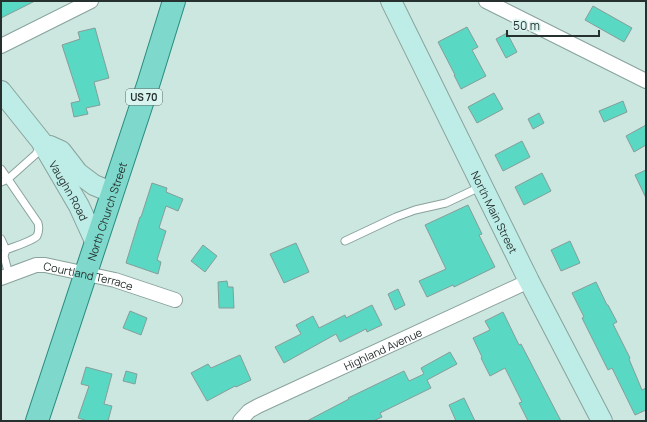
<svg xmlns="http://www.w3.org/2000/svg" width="647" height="422" font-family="Manrope,sans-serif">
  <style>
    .building { fill: #59d8c4; stroke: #869e99 }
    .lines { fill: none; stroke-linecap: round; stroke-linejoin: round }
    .lane-casing { stroke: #89a29c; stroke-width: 9 }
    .street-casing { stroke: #89a29c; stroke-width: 16 }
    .secondary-casing { stroke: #89a29c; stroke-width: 22 }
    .primary-casing { stroke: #278c7f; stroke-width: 24 }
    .lane { stroke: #fff; stroke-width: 7 }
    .street { stroke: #fff; stroke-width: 14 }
    .secondary { stroke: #beece6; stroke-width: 20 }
    .primary { stroke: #7ed8cc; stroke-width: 22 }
    .labels { text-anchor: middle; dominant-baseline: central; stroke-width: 4; stroke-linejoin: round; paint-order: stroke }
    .shield { fill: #d9f3ee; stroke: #5c6a68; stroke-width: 1 }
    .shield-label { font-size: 10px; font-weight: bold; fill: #26302e }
    .street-label { font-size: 11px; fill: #26302e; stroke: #d9f3ee }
  </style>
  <rect width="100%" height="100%" fill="#cce6e0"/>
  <!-- building -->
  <path class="building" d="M1 1H35L1 18Z
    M593 6 632 28 624 42 585 20Z
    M467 27 478 47 472 50 486 76 461 89 454 75H455L438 42Z
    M95 28 109 78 94 82 100 105 86 108 88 114 74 117 71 103 80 101 62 45 80 39 78 32Z
    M507 33 517 52 506 58 496 39Z
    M494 93 503 109 477 123 468 107Z
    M623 101 627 112 604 122 599 111Z
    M539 113 544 123 533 129 528 119Z
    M646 125V145L634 152 626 136Z
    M522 141 530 157 503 171 495 155Z
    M646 170V198L635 175Z
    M542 173 551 191 524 205 515 187Z
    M152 183 167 188 166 192 183 199 178 211 166 206 159 228 166 231 157 260 161 262 158 274 126 263 140 217H141Z
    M468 205 482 234 479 235 495 267 454 287 453 285 427 297 419 281 446 269 425 225Z
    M570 241 580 263 561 271 551 250Z
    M296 243 309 272 284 283 270 254Z
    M203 245 217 256 205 272 191 261Z
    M227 281 228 287H233L234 308H219L218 282Z
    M596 282 607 305H608L617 322 613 324 630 358 629 359 642 390 646 388V410L635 415 612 368 608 370 582 318 584 317 572 293Z
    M398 289 405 305 395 310 388 294Z
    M372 305 382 325 367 332 366 329 340 342 336 334 284 363 275 347 301 334 296 325 313 316 319 328 345 315 346 318Z
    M130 311 147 318 141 335 123 328Z
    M503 312 519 345 521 344 561 421H528L519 403 522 402 505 368 490 376 481 358 482 357 473 338 490 330 485 321Z
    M450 352 457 364 427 380 431 388 380 413 382 417 373 421H307L349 399 348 398 404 371 409 381 424 374 421 368Z
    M240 355 251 380 236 387 235 386 207 401 191 373 208 364 211 368Z
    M86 367 112 374 104 404 112 406 108 421H88L78 418 89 386 81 384Z
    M126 371 137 374 135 384 123 381Z
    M464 398 475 421H456L449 405Z"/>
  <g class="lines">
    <defs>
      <path id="lane" d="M1 169 38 223C39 227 39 232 37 236 33 241 13 247 6 250
        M1 182 8 179 36 154 40 146
        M1 239 6 250 4 256 9 275
        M345 241 396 217 415 210 446 203 480 187"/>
      <g id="street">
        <path d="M486 1 646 81"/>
        <path d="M1 46 91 1"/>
        <path id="s1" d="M1 278 36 265H45L115 280 175 300"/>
        <path id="s2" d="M240 421 249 411 258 406 529 281"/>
      </g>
      <g id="secondary">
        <path id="s3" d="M391 1 529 281 602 421"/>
        <path id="s4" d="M1 91 41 141 79 206 95 241"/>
        <path d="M50 146 61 151 78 173 94 185 111 192"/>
      </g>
      <g id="primary">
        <path id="s5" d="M37 421 149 82 174 1"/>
      </g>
    </defs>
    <!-- lane casing -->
    <use href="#lane" class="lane-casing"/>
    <!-- street casing -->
    <use href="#street" class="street-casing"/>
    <!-- secondary casing -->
    <use href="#secondary" class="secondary-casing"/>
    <!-- primary casing -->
    <use href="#primary" class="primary-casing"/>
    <!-- lane -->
    <use href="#lane" class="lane"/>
    <!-- street -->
    <use href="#street" class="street"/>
    <!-- secondary -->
    <use href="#secondary" class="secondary"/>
    <!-- primary -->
    <use href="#primary" class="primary"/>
  </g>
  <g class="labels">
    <!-- shield labels -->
    <rect class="shield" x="126" y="89" width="36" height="16" rx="3"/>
    <g class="shield-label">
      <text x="144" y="97">US 70</text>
    </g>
    <!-- street labels -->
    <g class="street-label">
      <text stroke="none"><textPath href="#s4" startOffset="121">Vaughn Road</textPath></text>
      <text stroke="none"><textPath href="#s5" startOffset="221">North Church Street</textPath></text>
      <text stroke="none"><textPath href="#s3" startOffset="235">North Main Street</textPath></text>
      <text stroke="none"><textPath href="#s1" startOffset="91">Courtland Terrace</textPath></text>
      <text stroke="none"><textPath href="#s2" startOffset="161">Highland Avenue</textPath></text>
    </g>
  </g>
  <!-- border -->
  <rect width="647" height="422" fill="none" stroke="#26302e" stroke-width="4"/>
  <!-- scale -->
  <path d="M507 30v6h92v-6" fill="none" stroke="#26302e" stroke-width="2"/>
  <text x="513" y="30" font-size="12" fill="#26302e" stroke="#d9f3ee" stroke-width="3" paint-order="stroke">50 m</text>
</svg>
